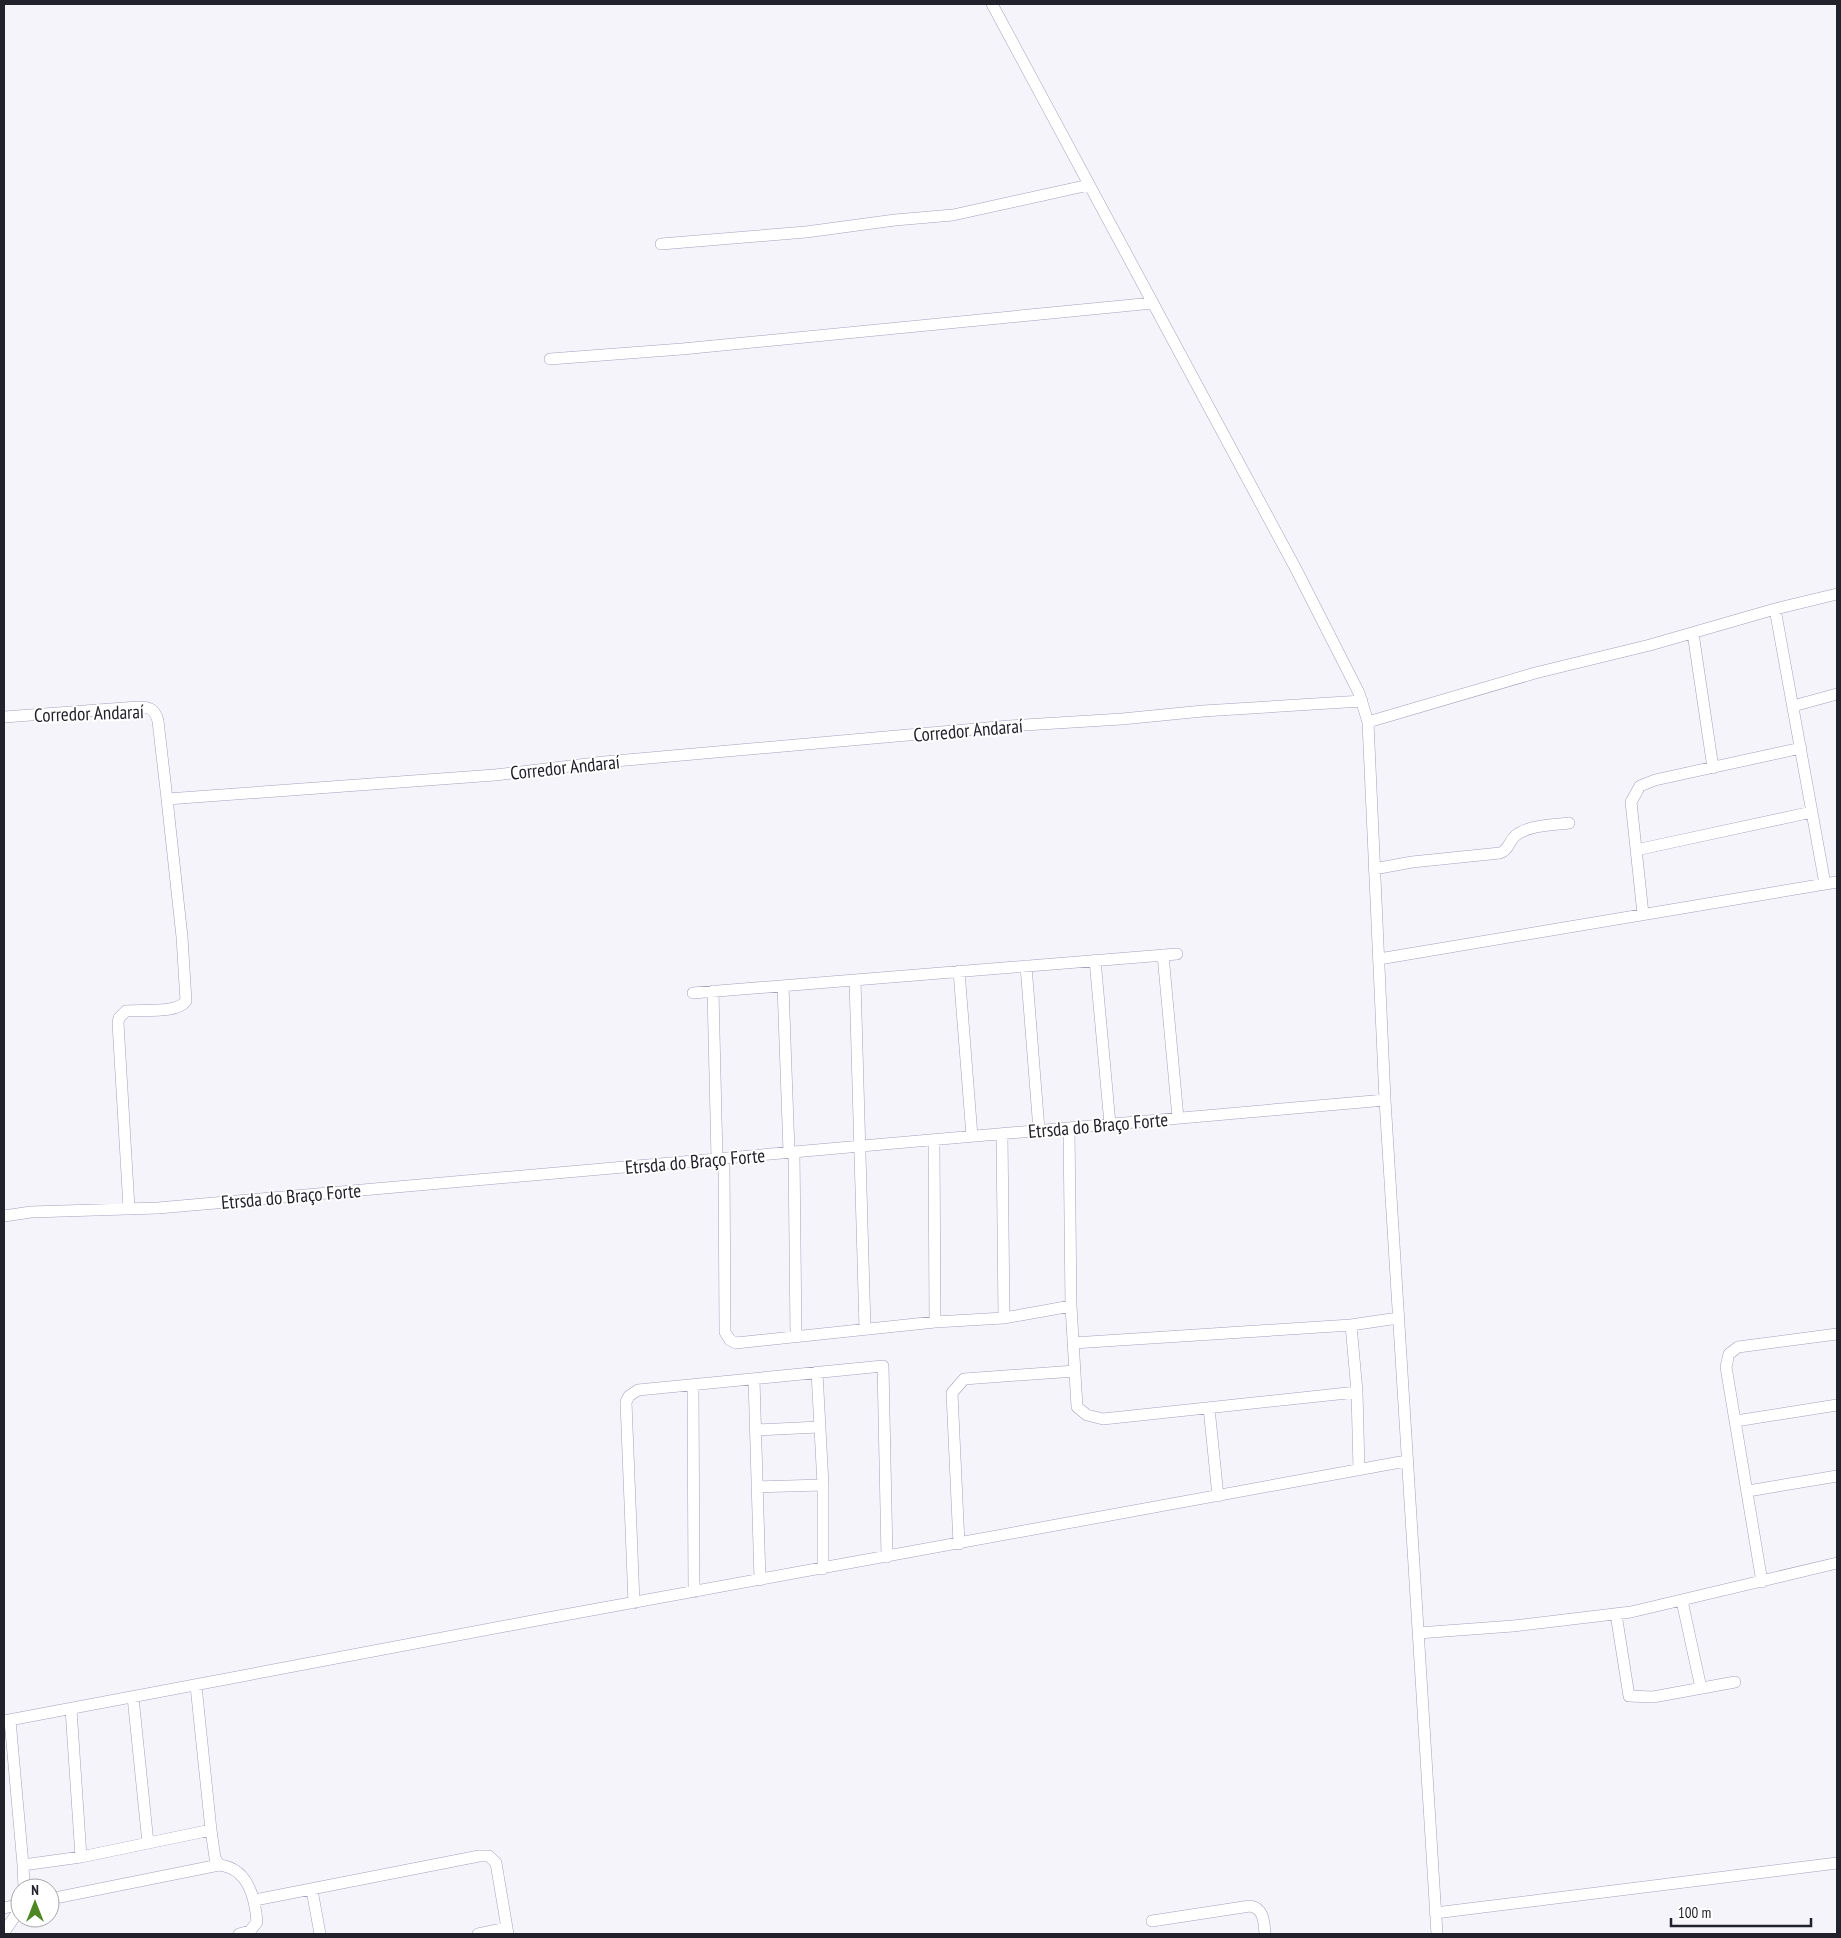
<svg xmlns="http://www.w3.org/2000/svg" width="1841" height="1938" font-family="'PT Sans Narrow',sans-serif">
  <style>
    .lines { fill: none; stroke-linecap: round; stroke-linejoin: round }
    .minor-casing { stroke: #a2a2bd; stroke-width: 12 }
    .minor { stroke: #fff; stroke-width: 11 }
    .labels { text-anchor: middle; dominant-baseline: central; stroke-width: 4; stroke-linejoin: round; paint-order: stroke }
    .street-label { font-size: 19px; fill: #22222c; stroke: #fff }
  </style>
  <rect width="100%" height="100%" fill="#f4f4fa"/>
  <g class="lines">
    <defs>
      <path id="minor" d="M992 4 1297 571 1359 693 1368 722 1385 1100 1437 1934
        M661 244 806 232 895 220 953 215 1089 185
        M550 359 682 349 1153 303
        M1775 609 1825 884
        M1693 633 1713 768
        M1793 706 1837 694
        M4 717 138 707C150 707 155 709 158 721L167 799 495 775 604 762 1009 726 1122 719 1203 711 1362 701
        M1368 722 1535 673 1650 645 1775 609 1837 594
        M1636 850 1812 812
        M1374 869 1412 862 1500 853C1510 849 1508 842 1515 836 1528 825 1553 825 1569 823
        M1643 914 1631 802 1640 786 1655 780 1801 748
        M1163 955 1178 1118
        M1379 959 1837 882
        M1095 960 1110 1124
        M1026 966 1039 1130
        M959 971 972 1136
        M855 980 865 1329
        M783 986 789 1152
        M713 991 717 1159
        M693 993 1177 954
        M1002 1134 1004 1318
        M934 1140 935 1322
        M794 1152 796 1336
        M724 1158 725 1332 730 1340 736 1343 935 1322 1004 1318 1071 1306 1069 1128
        M129 1208 118 1023 119 1018 126 1011C142 1009 177 1014 186 1001L182 937 167 799
        M4 1216 31 1212 158 1208 1385 1100
        M1071 1306 1077 1407 1087 1415 1103 1419 1357 1392
        M1351 1325 1357 1392 1359 1470
        M1073 1343 1351 1325 1398 1318
        M817 1372 823 1485V1569
        M754 1379 760 1580
        M693 1385 694 1592
        M1209 1408 1218 1496
        M1736 1421 1837 1405
        M756 1430 819 1427
        M757 1487 823 1485
        M1748 1491 1837 1476
        M959 1544 952 1393 964 1379 1075 1371
        M1762 1582 1726 1367 1729 1354 1738 1347 1837 1334
        M1682 1601 1701 1688
        M634 1603 626 1402 629 1396 638 1390 883 1366 887 1557
        M1616 1614 1629 1696 1653 1697 1735 1682
        M1418 1633 1513 1626 1631 1612 1837 1563
        M133 1697 148 1843
        M71 1709 81 1857
        M10 1720 23 1865 81 1857 211 1830 196 1686
        M4 1721 548 1618 1406 1461
        M211 1830 215 1858 219 1865C248 1868 255 1897 257 1922L250 1931 239 1934
        M23 1865 24 1888
        M312 1890 320 1934
        M50 1899 219 1865
        M255 1900 479 1856H489L496 1863 508 1934
        M4 1908 20 1904
        M1435 1913 1837 1863
        M1152 1921 1250 1906C1264 1908 1264 1922 1265 1934
        M4 1932 20 1909
        M478 1934 507 1928"/>
    </defs>
    <!-- minor casing -->
    <use href="#minor" class="minor-casing"/>
    <!-- minor -->
    <use href="#minor" class="minor"/>
  </g>
  <g class="labels">
    <!-- street labels -->
    <g class="street-label">
      <text transform="translate(89 713) rotate(-2)">Corredor Andaraí</text>
      <text transform="translate(968 730) rotate(-5)">Corredor Andaraí</text>
      <text transform="translate(565 767) rotate(-6)">Corredor Andaraí</text>
      <text transform="translate(1098 1125) rotate(-5)">Etrsda do Braço Forte</text>
      <text transform="translate(695 1161) rotate(-5)">Etrsda do Braço Forte</text>
      <text transform="translate(291 1196) rotate(-5)">Etrsda do Braço Forte</text>
    </g>
  </g>
  <!-- border -->
  <rect width="1841" height="1938" fill="none" stroke="#22222c" stroke-width="10"/>
  <!-- north arrow -->
  <g transform="translate(35 1903)"><circle r="24" fill="#ffffff" stroke="#a7a7ab"/>
  <path d="M0-4L9 19L0 12L-9 19Z" fill="#4d8622"/>
  <text y="-8" font-size="14" font-weight="bold" text-anchor="middle" fill="#22222c">N</text>
  </g>
  <!-- scale -->
  <path d="M1671 1918v8h140v-8" fill="none" stroke="#22222c" stroke-width="2.5"/>
  <text x="1678" y="1918" font-size="15" fill="#22222c" stroke="#ffffff" stroke-width="4" paint-order="stroke">100 m</text>
</svg>
